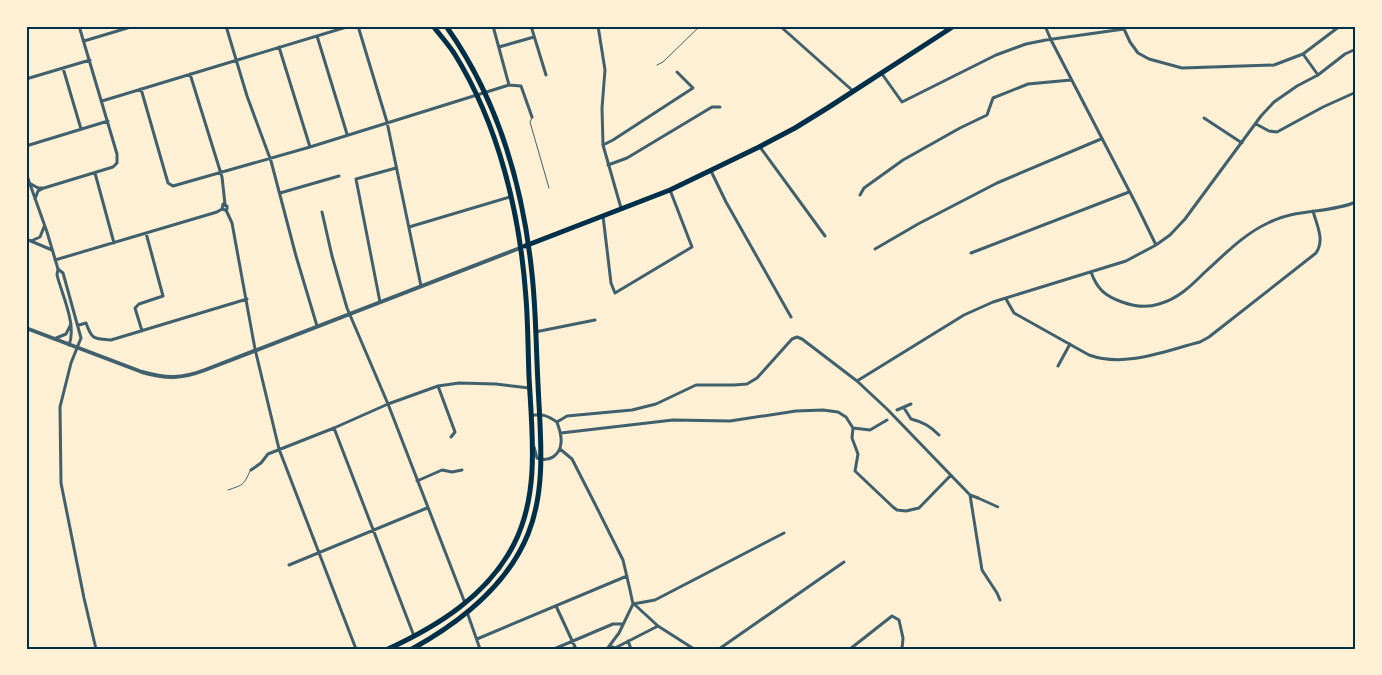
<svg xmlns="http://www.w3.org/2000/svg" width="1382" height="675" font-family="'Archivo Narrow',sans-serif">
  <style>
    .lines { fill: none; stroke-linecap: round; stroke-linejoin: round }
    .service { stroke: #3f606c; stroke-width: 1 }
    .pedestrian { stroke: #3f606c; stroke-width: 2.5 }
    .minor { stroke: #3f606c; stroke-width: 3 }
    .tertiary { stroke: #3f606c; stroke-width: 4 }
    .primary { stroke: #003049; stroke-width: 5 }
    .neatline { fill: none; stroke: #003049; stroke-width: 2 }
  </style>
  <rect width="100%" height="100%" fill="#fdf0d5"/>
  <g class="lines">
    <!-- service -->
    <path class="service" d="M657 65 663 62 700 26
      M532 118 530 122 549 188
      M228 490C243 485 244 485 250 471"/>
    <!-- pedestrian -->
    <path class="pedestrian" d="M978 498 998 507"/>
    <!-- minor -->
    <path class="minor" d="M226 26 247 96 271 161 296 256 317 326
      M358 26 387 122 421 286
      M493 26 509 85 521 86 532 117
      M531 26 546 75
      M598 26 605 70 602 108 603 145 621 208
      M780 26 853 91
      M1045 26 1051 40 1136 204 1156 245
      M1124 29 1130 42 1138 53 1149 59 1182 68 1274 65 1303 54 1340 26
      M317 36 347 134
      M84 41 134 26
      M279 47 310 147
      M499 47 534 37
      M1303 54 1318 75
      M63 68 81 129
      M190 74 222 177 225 204
      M882 74 902 102 996 55 1026 44 1046 40 1124 29
      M26 79 90 60
      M141 89 168 183 173 186 310 147 509 85
      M102 101 350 26
      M1204 118 1242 143
      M1256 124 1269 131 1277 132 1323 107 1354 93 1356 96
      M603 145 613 140 693 88 677 72
      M26 146 108 121
      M760 147 825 236
      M608 165 627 158 712 107H720
      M711 171 726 202 791 317
      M26 173 47 232 58 269 57 275C62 295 77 325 69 345
      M95 173 114 243
      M31 184 38 188H43
      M280 193 339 176
      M860 195 864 188 903 160 960 128 987 115 993 98 1028 84 1071 80
      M35 199 38 191 44 188 113 167 117 163V154L79 26
      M226 210 232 223 255 349 279 449 356 649
      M322 212 332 256 347 308 388 404 465 603
      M603 216 611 283 615 293 692 247 670 190
      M409 227 510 197
      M26 239 52 250
      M31 241 40 237 44 227
      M875 249 918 224 997 183 1101 139
      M971 253 1129 192
      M55 260 217 212 222 209 225 210 227 209V206L223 204 222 209
      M58 269 63 273 81 338 71 363 60 407 61 483 84 598 96 649
      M1091 272C1097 289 1105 296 1122 302 1133 306 1147 308 1159 304 1178 299 1192 285 1205 272 1225 254 1244 234 1268 223 1296 208 1328 214 1356 202
      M1006 299 1014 313 1089 355C1125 368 1164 351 1200 342L1209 337 1316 253C1325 240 1317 226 1313 211
      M380 302 356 179 396 168
      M79 325 86 323C92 340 94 339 111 340L247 299
      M142 331 135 308 139 304 163 296 146 233
      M535 332 595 320
      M54 339 66 334 71 324
      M1058 366 1070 344
      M857 381 964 315 993 302 1126 261 1156 245 1170 235 1185 219 1261 116 1274 102 1297 86 1318 75 1345 54 1356 49
      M438 386 455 432 451 437
      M904 408 911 419C923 422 930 426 939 435
      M897 410 911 404
      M531 416C542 413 548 416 557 422 559 429 562 435 561 443 560 455 549 463 537 458L534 447
      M557 422 567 416 632 410 656 404 696 385H734L747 384 757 378 792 339 797 337 802 339 857 381 887 409 970 495 982 570 997 593 1000 600
      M334 428 414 636
      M853 428 870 430 887 420
      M561 433 673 420 730 421 796 411 823 410 838 412 846 417 853 428 852 438 858 454 855 471 893 507 897 510 906 511 919 508 951 475
      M560 449 572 459 596 506 623 560 630 590 633 604 619 633 607 649
      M251 470 261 463 268 454 334 428 388 404 438 386 459 383 496 384 529 388
      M417 481 442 470 452 472 462 470
      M970 495 978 498
      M289 565 427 508
      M633 604 655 600 784 533
      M634 604 658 626 694 649
      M556 606 576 649
      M467 612 480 649
      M477 639 627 576
      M628 641 631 649
      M610 646 615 648 658 626
      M554 649 613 624H623
      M719 649 844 562
      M850 649 892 616 899 620 903 638 902 649"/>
    <!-- tertiary -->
    <path class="tertiary" d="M26 328 142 372C167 379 181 379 205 370L520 248"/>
    <!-- primary -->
    <path class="primary" d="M525 246 670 190 759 147 795 128 829 107 954 26
      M388 649C438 626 488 595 514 544 540 493 532 433 529 377 528 351 528 324 526 298 520 214 499 125 454 53 448 44 440 35 433 26
      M412 649C461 622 507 586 528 534 547 487 540 433 538 384 536 347 536 310 532 274 523 186 498 99 446 26"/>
  </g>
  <!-- border -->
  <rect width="1382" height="675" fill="none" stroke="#fdf0d5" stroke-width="55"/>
  <rect x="28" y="28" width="1326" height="620" class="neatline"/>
</svg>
